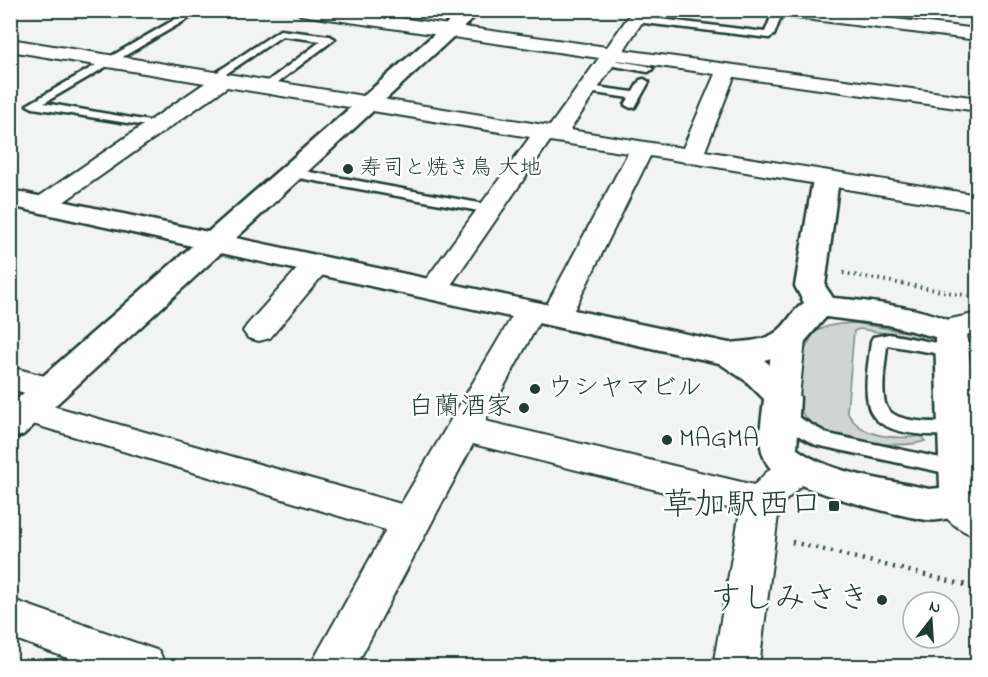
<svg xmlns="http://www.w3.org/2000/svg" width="988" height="677" font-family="'Indie Flower','Klee One',sans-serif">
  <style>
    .green { fill: #ced5d3; stroke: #768984; stroke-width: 1.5 }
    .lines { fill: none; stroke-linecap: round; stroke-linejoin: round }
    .lane-casing { stroke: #1f3d34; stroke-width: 5 }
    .street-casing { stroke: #1f3d34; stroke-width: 4 }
    .secondary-casing { stroke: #1f3d34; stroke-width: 5 }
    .path-far1 { stroke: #1f3d34; stroke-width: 4; stroke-dasharray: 1.5 4.5; stroke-linecap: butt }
    .path { stroke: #1f3d34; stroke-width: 4.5; stroke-dasharray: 2 6; stroke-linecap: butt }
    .lane { fill: #fff; fill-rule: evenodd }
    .street { fill: #fff; fill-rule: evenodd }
    .secondary { fill: #fff; fill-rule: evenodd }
    .poi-dot { fill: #1f3d34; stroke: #fff; stroke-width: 2 }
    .labels { text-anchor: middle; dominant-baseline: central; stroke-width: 5; stroke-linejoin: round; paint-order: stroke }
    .far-poi-label { font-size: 22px; fill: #1f3d34; stroke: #fff; text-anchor: start }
    .poi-label { font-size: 26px; fill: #1f3d34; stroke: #fff; text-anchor: start }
    .near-poi-label { font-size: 32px; fill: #1f3d34; stroke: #fff; text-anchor: end }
  </style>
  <rect width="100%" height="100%" fill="#f2f3f3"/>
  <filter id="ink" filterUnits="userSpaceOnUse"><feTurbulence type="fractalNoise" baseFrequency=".0167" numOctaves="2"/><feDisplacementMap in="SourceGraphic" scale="12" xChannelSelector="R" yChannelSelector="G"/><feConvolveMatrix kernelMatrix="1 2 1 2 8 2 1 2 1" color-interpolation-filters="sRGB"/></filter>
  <g filter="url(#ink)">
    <!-- green -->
    <path class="green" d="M855 323 920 334 921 339 860 329 854 331 847 411C858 437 895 440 920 436L925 441C897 451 824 439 805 417 799 411 800 396 793 387L799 355C808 350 807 342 813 335 822 324 842 324 855 323Z"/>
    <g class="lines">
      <defs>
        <path id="lane" d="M191 10H203L44 103 155 122 161 126 159 128 33 108 27 105Z
          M774 10 783 11 774 35 769 38 636 22 631 19 636 16 765 32Z
          M280 30 330 36 335 39 269 89H261L260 87 321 41 282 36 217 80H209L208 78Z
          M607 59 648 66 653 69 648 72 603 64 602 62Z
          M644 79 649 82 635 107 631 108 625 105 629 98 588 92 583 89 588 86 633 92 640 80Z
          M293 169 490 205 497 209 490 213 288 176 287 173Z
          M889 334 958 347 960 351 958 355 952 356 887 345C886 360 880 392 886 406 894 425 941 422 958 422L965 424 967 429 965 434 958 436C932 435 873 438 868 403 864 383 869 361 871 341L873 337Z
          M782 408 828 434 959 462 966 464 969 469 966 474 959 476 816 445 790 431 773 414 776 410Z"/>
        <path id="street" d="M293 10H342L607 47 633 10H650L624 50 978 98V111L734 77 705 151 978 195V211L650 156 571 316 567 323 556 325 545 323 542 317 485 421 754 485C772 468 783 450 809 458L815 468 809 478 779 507 759 666H713L740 511 473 444 356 666H310L386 530 16 419 11 411 16 403 28 399 401 504 519 305 530 302 541 305 544 310 628 153 550 141 444 295 434 298 424 295 419 289 530 137 227 87 52 210 43 213 34 210 30 205 34 200 205 83 10 51V39L550 126 599 58 301 15ZM617 60 715 74 683 148 570 130Z
          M764 10H820L978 29V40L772 15Z
          M317 256 327 258 331 264 327 270 270 338 259 341 248 338 243 331 248 324 307 258Z
          M978 313V332L948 339 937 336 932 329 937 322Z
          M789 330 800 333 805 340 799 397 794 405 782 409 770 405 765 397 773 340 778 333Z
          M10 367 64 381 69 389 64 397 52 400 10 389Z
          M953 486 967 491 978 499V537C959 531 943 518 934 501L939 491Z
          M10 599 159 651 166 666H89L10 637Z"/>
        <path id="secondary" d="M462 10H482L236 238 729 343C748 341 768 342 782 327 790 319 794 309 804 303L795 286 813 179 817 174 826 171 835 174 839 179 825 286 833 298C861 300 952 310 967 333L978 449V494L967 512C955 516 940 522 927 520 898 516 782 487 768 465 755 445 762 422 764 399L746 381 719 363 221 253 23 435 10 439V405L192 246 10 206V190L208 232ZM826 317 888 325 935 337 940 488 929 489C886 479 833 475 797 449L800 397 783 376 764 360 787 354 800 347Z"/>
      </defs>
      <!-- lane casing -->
      <use href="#lane" class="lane-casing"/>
      <!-- street casing -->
      <use href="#street" class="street-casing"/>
      <!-- secondary casing -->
      <use href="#secondary" class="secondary-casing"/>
      <!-- path-far1 -->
      <path class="path-far1" d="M843 273 969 296"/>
      <!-- path -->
      <path class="path" d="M792 542 978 588"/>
      <!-- lane -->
      <use href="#lane" class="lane"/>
      <!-- street -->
      <use href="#street" class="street"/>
      <!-- secondary -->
      <use href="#secondary" class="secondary"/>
    </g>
  </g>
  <!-- markers -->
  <g class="poi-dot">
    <circle cx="348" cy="169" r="6"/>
    <circle cx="535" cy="389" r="6"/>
    <circle cx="524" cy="408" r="6"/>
    <circle cx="667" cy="440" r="6"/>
    <rect x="828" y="500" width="12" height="12" rx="3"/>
    <circle cx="882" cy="600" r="6"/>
  </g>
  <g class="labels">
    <!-- far-poi labels -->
    <g class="far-poi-label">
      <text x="360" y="169">寿司と焼き鳥 大地</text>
    </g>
    <!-- poi labels -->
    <g class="poi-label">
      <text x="547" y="389">ウシヤマビル</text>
      <text x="512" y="408" text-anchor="end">白蘭酒家</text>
      <text x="679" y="440">MAGMA</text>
    </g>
    <!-- near-poi labels -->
    <g class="near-poi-label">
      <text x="822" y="506">草加駅西口</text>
      <text x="870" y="600">すしみさき</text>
    </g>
  </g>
  <!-- margin -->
  <rect width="988" height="677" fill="none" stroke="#fff" stroke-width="36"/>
  <rect x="18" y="18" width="952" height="641" fill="none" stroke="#1f3d34" stroke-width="2" filter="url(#ink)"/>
  <!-- north arrow -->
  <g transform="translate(931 620) rotate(17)"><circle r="28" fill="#ffffff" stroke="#a5b1ae" stroke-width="1.5"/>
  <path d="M0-4.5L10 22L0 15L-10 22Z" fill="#1f3d34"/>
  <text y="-9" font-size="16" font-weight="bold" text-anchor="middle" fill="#1f3d34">N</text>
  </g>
</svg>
